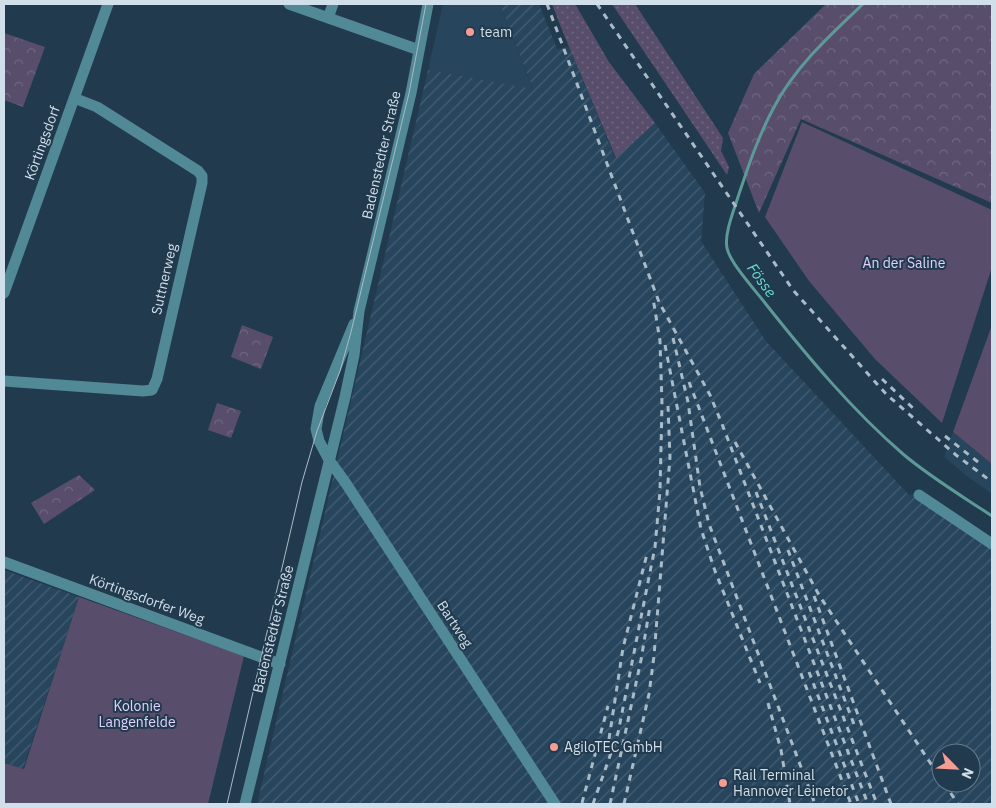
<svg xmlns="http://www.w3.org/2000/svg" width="996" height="808" font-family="'IBM Plex Sans',sans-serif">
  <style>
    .built { fill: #27455d }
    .industrial { fill: url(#industrial-furrows); fill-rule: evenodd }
    .grass { fill: url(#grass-dots) }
    .park { fill: url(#park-crowns) }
    .garden { fill: #584e6b }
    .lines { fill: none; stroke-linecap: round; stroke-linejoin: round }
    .stream { stroke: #5c9998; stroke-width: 3 }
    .minor { stroke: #518997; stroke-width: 11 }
    .tram { stroke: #aabbc8; stroke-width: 1 }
    .rail { stroke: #aabbc8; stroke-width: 3; stroke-dasharray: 6 6; stroke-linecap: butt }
    .poi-dot { fill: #f59c94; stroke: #223a4d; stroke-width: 2 }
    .labels { text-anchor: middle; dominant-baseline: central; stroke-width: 4; stroke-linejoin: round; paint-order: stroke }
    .poi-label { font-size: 14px; fill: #d1dfeb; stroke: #223a4d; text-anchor: start }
    .street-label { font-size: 14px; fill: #d1dfeb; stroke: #223a4d }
    .park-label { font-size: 14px; fill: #e0d1ff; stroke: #223a4d }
    .water-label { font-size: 15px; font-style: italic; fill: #68ded4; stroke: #223a4d }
  </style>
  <defs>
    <pattern id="industrial-furrows" width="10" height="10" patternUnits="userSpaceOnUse" patternTransform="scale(1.25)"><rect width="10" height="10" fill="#27455d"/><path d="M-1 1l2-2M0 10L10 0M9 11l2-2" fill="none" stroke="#455f74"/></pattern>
    <pattern id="grass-dots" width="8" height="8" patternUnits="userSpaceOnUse" patternTransform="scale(1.25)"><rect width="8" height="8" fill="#584e6b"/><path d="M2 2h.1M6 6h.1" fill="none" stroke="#6f6780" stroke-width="1.8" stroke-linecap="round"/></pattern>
    <pattern id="park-crowns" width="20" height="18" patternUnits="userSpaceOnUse" patternTransform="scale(1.25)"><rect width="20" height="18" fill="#584e6b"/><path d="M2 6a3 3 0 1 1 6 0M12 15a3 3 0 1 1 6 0" fill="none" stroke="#6f6780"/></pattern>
  </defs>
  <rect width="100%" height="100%" fill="#223a4d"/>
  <!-- built -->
  <path class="built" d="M443 4H500L533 90 428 70Z
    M953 432 992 464V494L967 476 944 457Z"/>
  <!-- industrial -->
  <path class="industrial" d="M500 4H539L557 49 569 47 615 158 655 123 705 193 701 241 765 340 909 495 926 494 992 538V804H257L428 70 533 89ZM941 753H971V783H941Z
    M4 570 79 597 23 769 4 763Z"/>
  <!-- grass -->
  <path class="grass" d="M552 4H575L609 62 655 123 616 158 562 30Z
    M612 4H635L723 138 721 151 729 167 727 175Z"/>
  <!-- park -->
  <path class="park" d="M826 4H992V203L801 119 759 213 728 133 754 74Z
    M4 33 45 47 23 107 4 100Z
    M242 325 273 337 261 369 231 357Z
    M217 403 241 411 231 438 208 430Z
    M79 475 95 490 44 524 31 503Z"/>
  <!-- garden -->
  <path class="garden" d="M802 122 992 210V267L942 423 875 359 809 281 765 217Z
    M992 325V464L953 432Z
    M79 597 244 656 208 804H4V763L24 769Z"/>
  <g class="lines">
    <!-- stream -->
    <path class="stream" d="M863 4C830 35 794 68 773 109 758 137 748 167 738 197 734 210 724 234 727 248 730 263 755 290 765 303 807 356 852 410 903 454 930 477 962 496 992 516"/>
    <!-- minor -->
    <path class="minor" d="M289 4 419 50
      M328 18 333 4
      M4 293 108 4
      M354 324 320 406 316 429 319 441 329 460 345 482 555 804
      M4 381 143 391 152 390 157 379 202 183V176L198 171 97 107 74 98
      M919 495 992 544
      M4 562 280 664
      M245 804 345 397 354 355 359 311 411 93 428 4"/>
    <!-- tram -->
    <path class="tram" d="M227 804 302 482 317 431 340 371 351 332 409 93 426 4"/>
    <!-- rail -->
    <path class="rail" d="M547 4 659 302 710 395 722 424 868 804
      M597 4 793 290 886 394 956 455 992 482
      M673 338 688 402 700 487 709 524 815 804
      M665 345 701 529 715 571 760 683
      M882 379 915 410
      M689 382 851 804
      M945 436 978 462
      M735 442 819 595 941 779
      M756 492 877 804
      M788 550 855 727
      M814 596 891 804
      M809 672 859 804
      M768 703 781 750 790 804
      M609 739 623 648 647 554
      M944 783 958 804
      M582 803 608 706
      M593 804 618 733 655 547 660 491 662 404 660 341 653 298
      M610 804 641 660 650 606
      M624 804 649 694 654 656 670 457 668 406"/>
  </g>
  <!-- markers -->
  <g class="poi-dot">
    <circle cx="470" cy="32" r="5"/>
    <circle cx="554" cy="747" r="5"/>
    <circle cx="723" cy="783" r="5"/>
  </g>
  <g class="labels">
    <!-- poi labels -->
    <g class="poi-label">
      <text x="480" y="32">team</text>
      <text x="564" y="747">AgiloTEC GmbH</text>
      <text x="733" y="775">Rail Terminal<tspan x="733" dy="16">Hannover Leinetor</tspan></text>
    </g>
    <!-- street labels -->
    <g class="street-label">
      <text transform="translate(42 143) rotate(-70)">Körtingsdorf</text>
      <text transform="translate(381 155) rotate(-77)">Badenstedter Straße</text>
      <text transform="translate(164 279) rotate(-77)">Suttnerweg</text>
      <text transform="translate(147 599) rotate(20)">Körtingsdorfer Weg</text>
      <text transform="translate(455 624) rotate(57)">Bartweg</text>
      <text transform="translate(273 629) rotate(-76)">Badenstedter Straße</text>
    </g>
    <!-- park labels -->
    <g class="park-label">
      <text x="904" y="263">An der Saline</text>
      <text x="137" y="706">Kolonie<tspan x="137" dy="16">Langenfelde</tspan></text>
    </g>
    <!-- water labels -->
    <g class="water-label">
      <text transform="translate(762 280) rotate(54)">Fösse</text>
    </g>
  </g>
  <!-- border -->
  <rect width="996" height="808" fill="none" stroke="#d1dfeb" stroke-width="10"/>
  <!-- north arrow -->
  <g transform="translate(956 768) rotate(114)"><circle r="24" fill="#223a4d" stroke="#687c8c"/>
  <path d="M0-4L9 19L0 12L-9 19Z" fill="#f59c94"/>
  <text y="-8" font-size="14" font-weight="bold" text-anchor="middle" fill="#d1dfeb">N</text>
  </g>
</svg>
